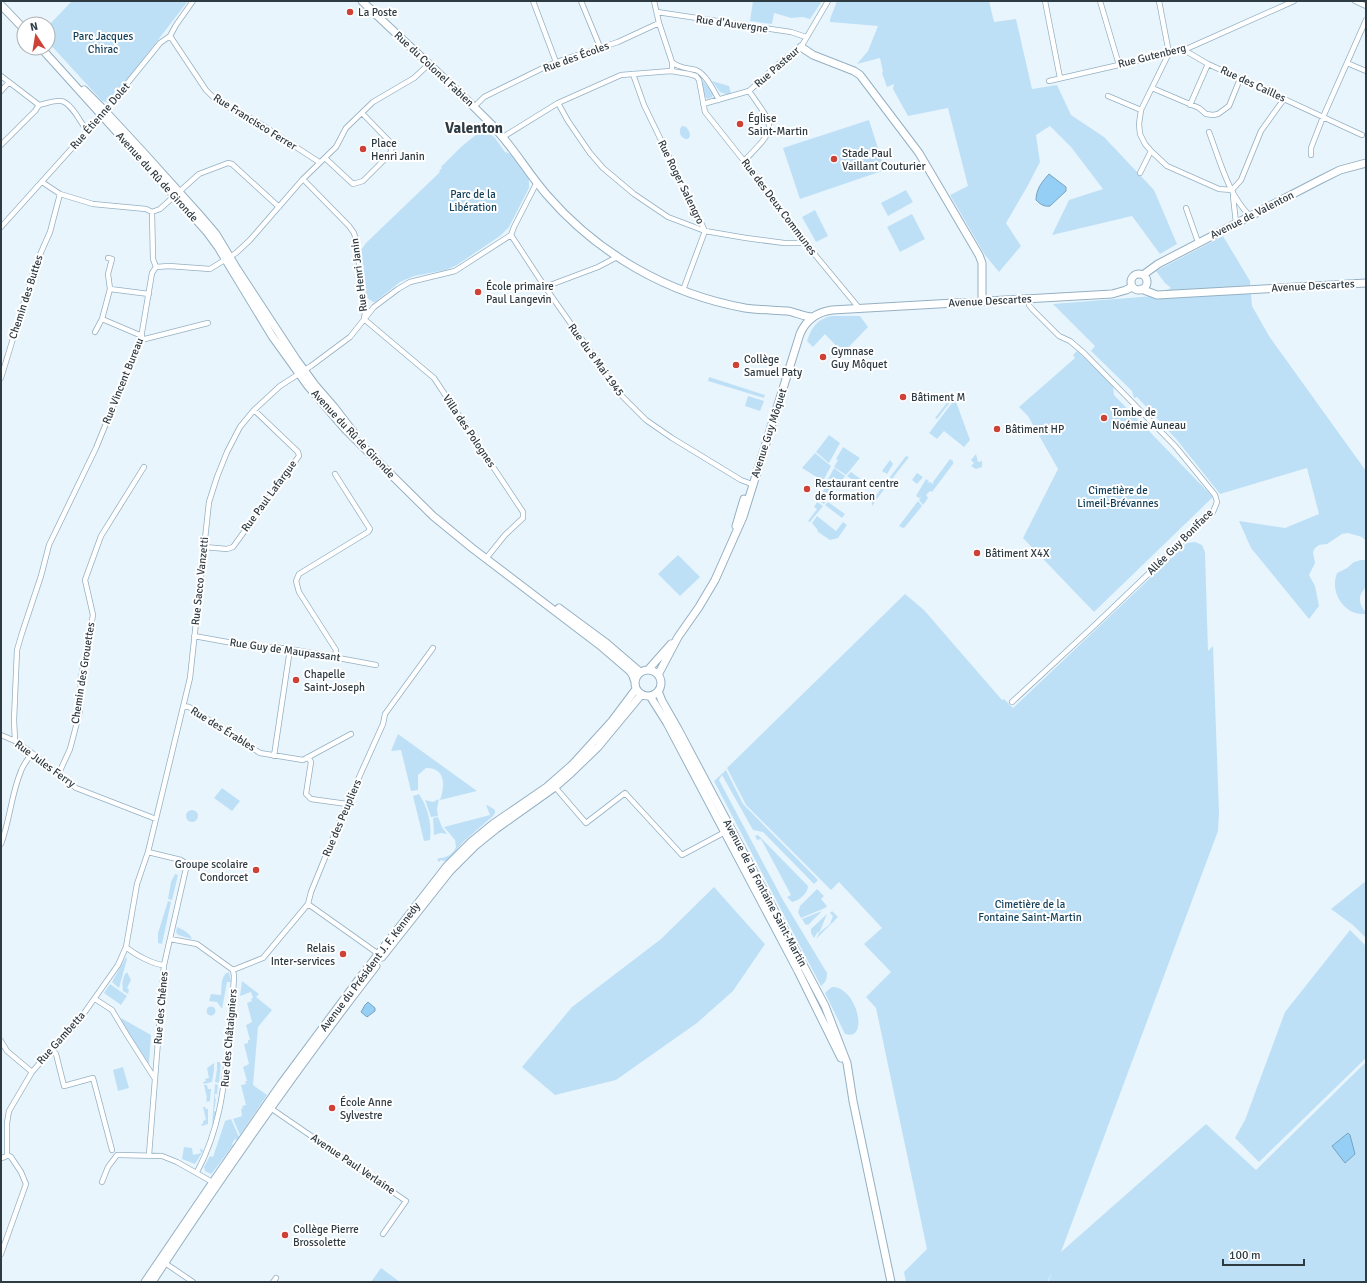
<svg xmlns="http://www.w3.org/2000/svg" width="1367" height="1283" font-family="Signika,sans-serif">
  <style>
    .green { fill: #bee0f7 }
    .water { fill: #96cff5; stroke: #77a3c0 }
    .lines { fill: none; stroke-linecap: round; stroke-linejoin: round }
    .street-casing { stroke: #94b0c3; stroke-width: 6 }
    .secondary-casing { stroke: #94b0c3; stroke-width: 9 }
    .street { stroke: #fff; stroke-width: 4.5 }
    .secondary { stroke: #fff; stroke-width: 7 }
    .poi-dot { fill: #ce4136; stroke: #fff; stroke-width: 1.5 }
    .labels { text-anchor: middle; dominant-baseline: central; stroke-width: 4; stroke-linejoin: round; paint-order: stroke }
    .poi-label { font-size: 11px; fill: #2f3b43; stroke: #fff; text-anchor: start }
    .street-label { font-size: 11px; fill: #2f3b43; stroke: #fff }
    .park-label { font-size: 11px; fill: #113e58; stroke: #fff }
    .district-label { font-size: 15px; font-weight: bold; fill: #2f3b43; stroke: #fff }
  </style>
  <rect width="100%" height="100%" fill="#e9f5fd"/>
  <!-- green -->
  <path class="green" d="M72 1H188L111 101 106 102 102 101 48 42V26Z
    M753 1H822L810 19 803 17 791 18 774 13 772 24 750 21Z
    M837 1H989L994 22 1016 19 1032 89 1057 85 1071 115 1104 137 1154 190 1177 244 1160 254 1132 216 1052 235 1069 200 1103 189 1071 147 1050 126 1036 135 1040 162 1027 187 1006 223 1021 246 999 272 985 255 950 195 968 186 948 108 908 116 893 89 894 84 887 87 882 73 883 72 880 58 857 64 868 51 878 26 830 22V19Z
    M696 73 712 91 713 94 712 97 708 99 705 97 701 80Z
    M712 81 729 86 731 93 728 95 720 92Z
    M869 120 885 170 800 199 783 148Z
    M682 126C687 126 690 131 690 136L688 139C682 139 679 134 680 129Z
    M484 128 495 138 505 152 511 154 529 179V188L509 227 500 236 457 265 446 270 414 276 400 282 375 302H373L366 297 361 250 366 243 440 172 439 171 442 168 441 167 461 147Z
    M906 190 913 202 888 216 881 203Z
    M815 210 828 236 816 242 802 217Z
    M912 214 925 239 900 252 887 227Z
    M1223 236 1250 281 1252 306 1269 336 1366 471V541L1362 537 1348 533 1342 534 1327 544 1319 545 1315 548 1313 552 1315 563 1309 575 1315 586 1319 606 1309 619 1251 548 1239 521 1285 528 1319 514 1307 468 1220 494 1177 440 1137 397 1134 398 1132 391 1091 351 1095 346 1053 304 1153 296 1171 288 1165 283 1156 271Z
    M832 316H860L868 327 843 353 825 334 813 347 807 341C812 327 817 319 832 316Z
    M1077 351 1113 385 1114 395 1213 497 1094 612 1023 538 1058 469 1028 416 1019 407 1075 358 1073 355Z
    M709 377 765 395 764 398 708 381Z
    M953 395 954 397 937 419 935 418Z
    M748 396 764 401 760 411 745 406Z
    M955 399 970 440 964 447 944 431 937 439 929 433Z
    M829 435 840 443 829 463 816 452Z
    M843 447 860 458 846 475 834 467 838 460 836 459Z
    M815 453 831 466 823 481 802 468Z
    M976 454 978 462 982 461V467L976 469 971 466 974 463 971 460Z
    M906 456 909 457 892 479 890 477Z
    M950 459 953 461V464L932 492 930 491 926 495 928 498 923 505 919 500 921 497 919 498 916 496 926 479 929 481 927 483 930 482 933 484V482Z
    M890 460 893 464 887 474 882 471Z
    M834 468 845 476 837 488 827 481Z
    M851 472 869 485 865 489 847 476Z
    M917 473 923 477 917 484 912 480Z
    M888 479 890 481 872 506V501Z
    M827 484 835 490 824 504 818 500Z
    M918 501 922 506 905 527 903 528 899 526Z
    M817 502 823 506 810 522 808 521 817 509 814 507Z
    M828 502 845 514 842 518 825 505Z
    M817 516 836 531 843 522 847 525 838 538 830 540 818 532 817 529 812 523Z
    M1195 542 1202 545 1205 552 1208 651 1213 646 1219 812 1218 831 1061 1252 1206 1124 1256 1170 1366 1062V1282H1048L1052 1273 1047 1282H906L904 1272 927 1249 876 1008 866 997 891 972 864 944 882 928 839 882 831 890 746 805 727 768 905 594 924 610 1002 700 1004 699 1013 708 1187 543Z
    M678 555 700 577 680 596 658 574Z
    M1361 560H1366C1366 566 1367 580 1366 586 1364 591 1359 594 1360 600 1360 606 1365 610 1366 614 1345 616 1329 593 1337 573L1347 568 1354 562Z
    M398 734 477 791 440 800C445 786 446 768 426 768L418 775V790L411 791 401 750 391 751Z
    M726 770 743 804 818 880 814 884 763 832 753 830 722 775 719 780 783 900 827 973C827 979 826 982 821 986L714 781Z
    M222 788 240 801 232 811 214 798Z
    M419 794C428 808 432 823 430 840L424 841 413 796Z
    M439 799 437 809 438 816 431 817 425 800 433 802Z
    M486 805 489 806 495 810V813L493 816 463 842 448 860 444 861 441 860 439 862 437 860 439 858C447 858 453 854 456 847L455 840 444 827 490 815Z
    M186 816a6 6 0 1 1 12 0a6 6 0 1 1-12 0Z
    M438 817 442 827 447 834 441 833 434 835 433 818Z
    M758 835 808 886C808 893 799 901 792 902L787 897 791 895 761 839 757 840 755 836Z
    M175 874 178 875 172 900 168 899 171 882Z
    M1366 881V938L1353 925 1331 909Z
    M714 887 765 944 733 991 697 1023 616 1080 555 1095 522 1067 572 1007 661 939Z
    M817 889 824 896 821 899 827 906 825 908 801 918 798 912 800 906Z
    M168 901 171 902 162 944 158 943V933Z
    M822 911 808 925 805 924 802 919Z
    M832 911 838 917 816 939 819 933 830 924 833 916 830 913Z
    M827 914 820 931 817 933 814 938 811 933V929Z
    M177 927C183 930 189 932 192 939L178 935 176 932Z
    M1350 930 1366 946V1058L1259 1162 1235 1138 1245 1120 1285 1012Z
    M126 957 127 959 119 988 112 982Z
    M127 972 131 980 127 988 129 990 128 994 123 991C122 986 122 976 127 972Z
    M229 972 231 982H227L222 1009 217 1002 209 1001 211 994 221 995C222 987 220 975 229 972Z
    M242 981 259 994 256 997 272 1010 258 1027 253 1085 267 1095 240 1135 233 1119 242 1116 241 1109 243 1108 242 1106 246 1105 241 1085 246 1084 245 1081H247L243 1067 249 1064 244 1044 248 1043V1040H250L246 1025 252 1022 247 1003 252 1001 251 999 253 998 251 992 240 996Z
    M110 984 127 996 121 1005 104 993Z
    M832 987C857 986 870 1042 845 1034L825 993 828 990Z
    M206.5 1011a4.5 4.5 0 1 1 9 0a4.5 4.5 0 1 1-9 0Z
    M121 1018 151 1035 149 1064 122 1023Z
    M217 1062H221L219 1083 215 1082 217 1070Z
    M214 1063V1070L212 1082 204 1084 203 1082 206 1081 205 1079 209 1078 207 1068Z
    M123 1067 129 1088 118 1091 113 1070Z
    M215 1084 218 1085 217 1094H215V1099H216L214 1111 218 1112 217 1114 216 1113 212 1125Z
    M204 1085H207L208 1089H211L210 1101 207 1102 206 1098H207Z
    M203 1107H205L206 1109H208V1124L202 1126 201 1124H203V1121L206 1120Z
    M231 1119 239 1137 237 1140 235 1139 232 1144 233 1145 213 1172 211 1174 205 1171 204 1167 210 1156 213 1157 225 1121Z
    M184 1147 192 1148 193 1155 201 1153 200 1149H202L203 1151 195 1164 182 1159Z
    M381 1268 400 1282H371Z"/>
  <!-- water -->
  <path class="water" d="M1049 174 1066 187V191L1050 206C1044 207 1040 204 1036 200 1036 189 1042 182 1049 174Z
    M368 1002 375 1008V1011L367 1017 361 1012 365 1005Z
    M1348 1133 1350 1135 1355 1154 1345 1163 1332 1146Z"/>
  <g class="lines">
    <defs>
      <path id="street" d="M533 1 556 62
        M581 1 600 47
        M654 1 659 23 672 62V69L671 71
        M1045 1 1060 78
        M1100 1 1119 65
        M1159 1 1169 53 1141 110 1139 124 1140 134 1145 144 1151 151 1167 166 1219 189 1232 190
        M1355 1 1366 6
        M657 12 791 32 806 37
        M170 36 206 90 217 101 231 109 256 121 319 162
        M1184 50 1208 64 1362 135
        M672 62C678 68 688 68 696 70 706 74 714 91 719 100
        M1347 63 1366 71
        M633 74 644 105 705 231 683 290
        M1 76 39 105C45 104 54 100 61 101 71 102 81 123 87 131
        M1049 81 1184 50 1294 1
        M1152 88 1199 108 1206 114 1213 115 1218 114 1229 106 1240 79
        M1 91 9 82
        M1108 96 1141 110
        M558 103 568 121 590 153 603 168 634 194 668 217 705 231 746 238 784 243H801L803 241
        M703 104 749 91 783 60 801 47 828 1
        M1190 105 1208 64
        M474 107 484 97 547 66 565 59 618 42 659 23
        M1209 132C1220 161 1228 194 1250 216
        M503 137 558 103 621 75 671 71 689 74 696 76 699 80 705 112 744 161 792 227 859 308
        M1 145 35 111 39 105
        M1311 155V148L1323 117 1366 20
        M325 158 353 184 363 181 390 154 392 147 391 143 362 113
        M744 161C777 127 776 129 749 91
        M1140 173 1151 151
        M303 179 349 226 354 233 356 240 365 312 364 319 434 378 523 512V518L505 535 488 556
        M42 182 60 194 93 204 146 209 152 212 160 209 199 174 228 163 232 164 279 207
        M1232 190 1241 180 1261 131 1284 99
        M1233 196 1236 223
        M1186 208 1198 242
        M152 212 153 259 156 267
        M1 227 100 117 160 43 170 36 176 25 193 1
        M511 235 545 287 621 395 646 420 672 438 741 480 749 483
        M156 267 169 266 210 269 236 253 250 240 303 179 336 147 346 128 373 102 414 78 429 64
        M545 287 598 267 617 257
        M110 289 149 294
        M102 319 142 336
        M95 332 102 319 110 289 108 274 112 259 108 258
        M141 338 145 339 208 323
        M1 378 35 266 50 232 60 194
        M335 474 370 529 368 532 299 574 296 581 299 592 336 650 335 657
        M204 547 227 549 233 547 299 456 298 452 254 410
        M194 636 255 647H273L290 649 376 665
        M1012 702 1097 623 1213 512 1217 502 1215 495 1175 446 1084 353 1070 341 1059 336 1033 310 1029 305V299
        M184 706 189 707 260 753 303 760 351 734
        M1 735 15 741 32 753 76 788 156 819
        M15 741 14 720 17 650 22 633 41 576 49 545 96 448 141 338 152 273 156 267
        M274 756 290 649
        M308 757 311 762 306 794 311 799 347 804
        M59 773 70 749 80 711 81 678 93 615 85 580 101 536 144 467
        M555 787 586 823 625 793 682 855 725 832
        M1 844C10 820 11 795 21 771 23 765 28 759 32 753
        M148 852 181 860 187 864 164 965 149 1155
        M308 904 380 955
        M170 939 197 944 233 970 234 976C233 997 231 1019 229 1040 224 1087 220 1129 197 1172
        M126 947C134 954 154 965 164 965
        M233 970 263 958 308 904 311 892 347 804 383 724 385 714 433 648
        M95 999 112 1010 127 1035 155 1079
        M1 1041 7 1051 32 1072
        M52 1049 56 1054 64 1086 93 1078 112 1150
        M269 1107 406 1201 383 1234
        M7 1155V1123L9 1111 32 1072 52 1049 75 1026 118 965 126 947 137 884 148 852 190 678 209 502 217 477 227 452 240 427 254 410 280 386 311 366 350 337 374 307 398 289 410 282 455 271 511 235 514 227 537 182
        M1 1158 5 1157 7 1155
        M102 1182 108 1167 117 1155H119L162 1156 177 1162 214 1183
        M1 1254 26 1184 21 1172 11 1157 7 1155
        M165 1263 193 1282
        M273 1282 276 1278"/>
      <path id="secondary" d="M362 1C404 42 449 81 491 124 512 145 527 172 547 195 598 254 668 294 745 308 759 310 773 310 787 311 796 312 803 317 813 317
        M1 5 24 29
        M801 47 813 55 854 71 860 75 919 153 979 255 982 263V301
        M41 48 207 232 218 247 272 336 308 386 345 429 433 516 472 548 602 647 630 671 633 676 635 682
        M84 90 105 111 143 152 198 213 216 234 237 269 296 359 315 385 334 407 354 433
        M1131 282a8 8 0 1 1 16 0a8 8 0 1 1-16 0Z
        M1143 275 1158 264 1320 180 1340 170 1366 163
        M1141 289 1157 295 1366 283
        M736 526 744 499
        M559 608 605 642 640 672
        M635 683a13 13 0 1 1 26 0a13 13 0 1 1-26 0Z
        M648 670 671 644
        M658 675 678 637 699 607 715 580 743 517 800 334C806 320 817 312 832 310L1112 294 1126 290 1132 287
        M658 691 662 701 678 729 825 1006 847 1063 853 1101 891 1282
        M650 696 667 723 798 971 841 1058
        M382 957 450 871 475 846 496 829 555 787 571 773 598 747 641 695
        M145 1282 213 1182 281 1084 359 979 447 866 471 842 493 824 547 787 572 765 612 721 636 689
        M152 1282C223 1174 297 1068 376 966"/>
    </defs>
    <!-- street casing -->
    <use href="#street" class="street-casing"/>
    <!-- secondary casing -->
    <use href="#secondary" class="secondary-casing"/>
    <!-- street -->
    <use href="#street" class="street"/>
    <!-- secondary -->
    <use href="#secondary" class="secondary"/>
  </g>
  <!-- markers -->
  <g class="poi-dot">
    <circle cx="350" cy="12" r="4"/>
    <circle cx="740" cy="124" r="4"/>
    <circle cx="363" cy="149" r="4"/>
    <circle cx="834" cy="159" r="4"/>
    <circle cx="478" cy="292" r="4"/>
    <circle cx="823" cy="357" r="4"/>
    <circle cx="736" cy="365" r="4"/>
    <circle cx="903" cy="397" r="4"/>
    <circle cx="1104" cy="418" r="4"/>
    <circle cx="997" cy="429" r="4"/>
    <circle cx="807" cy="489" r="4"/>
    <circle cx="977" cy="553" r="4"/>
    <circle cx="296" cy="680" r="4"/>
    <circle cx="256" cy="870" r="4"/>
    <circle cx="343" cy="954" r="4"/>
    <circle cx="332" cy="1108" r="4"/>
    <circle cx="285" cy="1235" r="4"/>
  </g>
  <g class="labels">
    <!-- poi labels -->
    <g class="poi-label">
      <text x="358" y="12">La Poste</text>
      <text x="748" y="118">Église<tspan x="748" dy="13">Saint-Martin</tspan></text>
      <text x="371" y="143">Place<tspan x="371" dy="13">Henri Janin</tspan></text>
      <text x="842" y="153">Stade Paul<tspan x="842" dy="13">Vaillant Couturier</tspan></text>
      <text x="486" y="286">École primaire<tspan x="486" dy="13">Paul Langevin</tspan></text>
      <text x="831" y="351">Gymnase<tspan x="831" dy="13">Guy Môquet</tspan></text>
      <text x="744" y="359">Collège<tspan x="744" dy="13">Samuel Paty</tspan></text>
      <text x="911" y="397">Bâtiment M</text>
      <text x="1112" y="412">Tombe de<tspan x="1112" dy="13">Noémie Auneau</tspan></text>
      <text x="1005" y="429">Bâtiment HP</text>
      <text x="815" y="483">Restaurant centre<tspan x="815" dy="13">de formation</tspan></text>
      <text x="985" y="553">Bâtiment X4X</text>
      <text x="304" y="674">Chapelle<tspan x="304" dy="13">Saint-Joseph</tspan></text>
      <text x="248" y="864" text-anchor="end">Groupe scolaire<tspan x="248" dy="13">Condorcet</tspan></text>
      <text x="335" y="948" text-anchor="end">Relais<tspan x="335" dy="13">Inter-services</tspan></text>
      <text x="340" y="1102">École Anne<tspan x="340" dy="13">Sylvestre</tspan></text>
      <text x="293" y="1229">Collège Pierre<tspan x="293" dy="13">Brossolette</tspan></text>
    </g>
    <!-- street labels -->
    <g class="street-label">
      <text transform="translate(732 24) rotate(8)">Rue d'Auvergne</text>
      <text transform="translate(1152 56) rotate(-14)">Rue Gutenberg</text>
      <text transform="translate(576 57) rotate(-20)">Rue des Écoles</text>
      <text transform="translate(777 67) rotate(-41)">Rue Pasteur</text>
      <text transform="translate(434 69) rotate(43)">Rue du Colonel Fabien</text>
      <text transform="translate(1253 84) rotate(25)">Rue des Cailles</text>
      <text transform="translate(100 116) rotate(-49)">Rue Étienne Dolet</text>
      <text transform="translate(255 122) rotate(32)">Rue Francisco Ferrer</text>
      <text transform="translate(157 177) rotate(48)">Avenue du Rû de Gironde</text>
      <text transform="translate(681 182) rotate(64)">Rue Roger Salengro</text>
      <text transform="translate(779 207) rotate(53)">Rue des Deux Communes</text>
      <text transform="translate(1252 215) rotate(-27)">Avenue de Valenton</text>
      <text transform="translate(359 275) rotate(-97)">Rue Henri Janin</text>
      <text transform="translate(1313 286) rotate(-3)">Avenue Descartes</text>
      <text transform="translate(26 297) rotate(-72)">Chemin des Buttes</text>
      <text transform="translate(990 301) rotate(-3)">Avenue Descartes</text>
      <text transform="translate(596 360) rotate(54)">Rue du 8 Mai 1945</text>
      <text transform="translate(123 381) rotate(-68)">Rue Vincent Bureau</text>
      <text transform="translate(469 431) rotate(56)">Villa des Polognes</text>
      <text transform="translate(769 433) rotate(-72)">Avenue Guy Môquet</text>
      <text transform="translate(353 434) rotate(47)">Avenue du Rû de Gironde</text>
      <text transform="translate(269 496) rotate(-54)">Rue Paul Lafargue</text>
      <text transform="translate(1180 542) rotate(-45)">Allée Guy Boniface</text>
      <text transform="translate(200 581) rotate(-84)">Rue Sacco Vanzetti</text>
      <text transform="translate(285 650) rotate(8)">Rue Guy de Maupassant</text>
      <text transform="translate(83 673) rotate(-81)">Chemin des Grouettes</text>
      <text transform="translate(223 729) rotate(32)">Rue des Érables</text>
      <text transform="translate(45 764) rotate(36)">Rue Jules Ferry</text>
      <text transform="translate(342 818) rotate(-67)">Rue des Peupliers</text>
      <text transform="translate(765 893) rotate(62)">Avenue de la Fontaine Saint-Martin</text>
      <text transform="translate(370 967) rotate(-53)">Avenue du Président J. F. Kennedy</text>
      <text transform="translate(161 1008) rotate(-85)">Rue des Chênes</text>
      <text transform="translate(61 1038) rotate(-48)">Rue Gambetta</text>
      <text transform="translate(229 1038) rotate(-85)">Rue des Châtaigniers</text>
      <text transform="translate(353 1164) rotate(34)">Avenue Paul Verlaine</text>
    </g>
    <!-- park labels -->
    <g class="park-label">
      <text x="103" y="36">Parc Jacques<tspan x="103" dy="13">Chirac</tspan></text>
      <text x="473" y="194">Parc de la<tspan x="473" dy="13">Libération</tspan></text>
      <text x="1118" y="490">Cimetière de<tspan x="1118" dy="13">Limeil-Brévannes</tspan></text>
      <text x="1030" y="904">Cimetière de la<tspan x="1030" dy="13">Fontaine Saint-Martin</tspan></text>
    </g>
    <!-- district labels -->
    <g class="district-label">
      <text x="474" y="128">Valenton</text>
    </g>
  </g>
  <!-- border -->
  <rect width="1367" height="1283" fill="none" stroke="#2f3b43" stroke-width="4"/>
  <!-- north arrow -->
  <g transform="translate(36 36) rotate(348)"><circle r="19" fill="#ffffff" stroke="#acb1b4"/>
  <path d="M0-3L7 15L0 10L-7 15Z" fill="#ce4136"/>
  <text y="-6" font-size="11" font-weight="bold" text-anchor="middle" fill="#2f3b43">N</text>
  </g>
  <!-- scale -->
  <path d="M1223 1259v6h81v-6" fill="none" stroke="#2f3b43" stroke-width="2"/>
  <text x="1229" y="1259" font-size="12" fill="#2f3b43" stroke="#ffffff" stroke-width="3" paint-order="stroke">100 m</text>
</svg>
